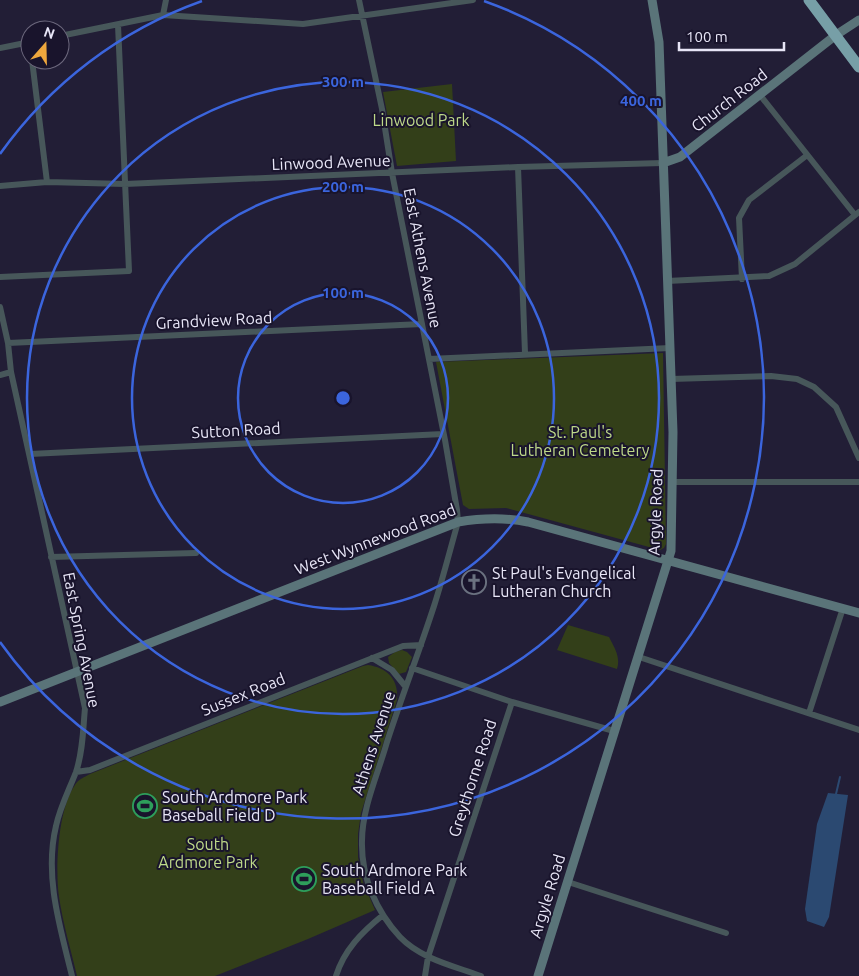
<svg xmlns="http://www.w3.org/2000/svg" width="859" height="976" font-family="Ubuntu,sans-serif">
  <style>
    .green { fill: #333f19 }
    .water { fill: #2b4971 }
    .lines { fill: none; stroke-linecap: round; stroke-linejoin: round }
    .stream { stroke: #2b4971; stroke-width: 2 }
    .street { stroke: #47575a; stroke-width: 6 }
    .secondary { stroke: #5a7479; stroke-width: 9 }
    .highway { stroke: #779fa7; stroke-width: 11 }
    .ring { fill: none; stroke: #3b65dd; stroke-width: 2.5 }
    .labels { text-anchor: middle; dominant-baseline: central; stroke-width: 4; stroke-linejoin: round; paint-order: stroke }
    .street-label { font-size: 16px; fill: #e8e6f7; stroke: #19142c }
    .park-label { font-size: 16px; fill: #bed989; stroke: #19142c }
    .poi-label { font-size: 16px; fill: #e8e6f7; stroke: #19142c; text-anchor: start }
    .centre { fill: #3b65dd; stroke: #19142c; stroke-width: 2.5 }
    .ring-label { font-size: 15px; text-anchor: middle; font-weight: bold; fill: #3b65dd; stroke: #19142c; stroke-width: 4; stroke-linejoin: round; paint-order: stroke }
  </style>
  <rect width="100%" height="100%" fill="#221e36"/>
  <!-- green -->
  <path class="green" d="M452 84 456 161 397 166 383 92Z
    M663 353 666 544 664 548 660 550 506 508 469 509 463 505 436 362Z
    M568 625 609 637C614 647 621 657 617 669L557 650Z
    M402 650 407 652 412 657 406 672 399 674 389 663 388 657 395 652Z
    M368 665C388 668 399 680 397 700L361 813 358 834V857L363 882 375 910 308 939 215 976H77C71 950 63 924 59 897 55 869 58 808 75 785 78 779 85 777 90 774L363 666Z"/>
  <!-- water -->
  <path class="water" d="M828 793 848 795 829 917 824 927 807 921 805 909 817 824Z"/>
  <g class="lines">
    <!-- stream -->
    <path class="stream" d="M836 794 840 777"/>
    <!-- street -->
    <path class="street" d="M359 0 382 109 392 173 445 440 457 510 458 522C450 550 443 578 434 606 419 652 402 696 387 742 378 774 362 808 362 841 361 877 376 911 400 937 421 959 454 966 481 976
      M163 15 166 0
      M60 36 163 15 303 24 473 0
      M0 48 30 42
      M32 60 47 182
      M760 95 855 215
      M518 167 525 353
      M0 186 47 182 125 184 518 167 663 163
      M0 277 129 271 118 25
      M742 279 739 218 749 200 806 156
      M667 281 769 276 795 264 859 212
      M0 307 8 343 11 372 85 708C83 729 83 751 76 772 69 790 60 807 56 826 44 876 60 927 72 976
      M8 343 422 324
      M429 359 670 348
      M0 375 11 372
      M671 379 771 376 797 379 814 387 836 407 859 458
      M30 454 443 434
      M672 482H859
      M51 557 196 553
      M639 657 859 730
      M372 658 392 670 405 686
      M412 668 512 702 614 731
      M809 713 843 608
      M76 772 90 770 403 646 421 645
      M568 882 726 933
      M336 976C344 950 362 932 383 915
      M425 976 428 957 512 702"/>
    <!-- secondary -->
    <path class="secondary" d="M663 163 680 157 836 35 859 20
      M0 702 458 522C482 518 503 517 528 522L859 613
      M538 976 671 551 673 432 659 42 652 0"/>
    <!-- highway -->
    <path class="highway" d="M809 0 859 67"/>
  </g>
  <!-- distance rings -->
  <g class="ring">
    <circle cx="343" cy="398" r="105"/>
    <circle cx="343" cy="398" r="211"/>
    <circle cx="343" cy="398" r="316"/>
    <path d="M0 154A421 421 0 0 1 202 1M484 1A421 421 0 1 1 0 642"/>
  </g>
  <!-- icons -->
  <defs>
    <symbol id="church-ring" viewBox="-11 -11 22 22"><circle r="9.5" fill="#19142c" stroke="#6b7280" stroke-width="1.5"/><path d="M-1.2-6h2.4v3.5h3.3v2.4h-3.3V6h-2.4V-.1h-3.3v-2.4h3.3Z" fill="#6b7280"/></symbol>
    <symbol id="stadium-ring" viewBox="-11 -11 22 22"><circle r="9.5" fill="#19142c" stroke="#2e9e5b" stroke-width="1.5"/><path d="M0-5a6.5 5 0 1 0 0 10a6.5 5 0 1 0 0-10ZM-3.5-1.8h7v3.6h-7Z" fill="#2e9e5b"/></symbol>
  </defs>
  <g fill-rule="evenodd">
    <use href="#church-ring" x="460" y="568" width="28" height="28"/>
    <use href="#stadium-ring" x="131" y="792" width="28" height="28"/>
    <use href="#stadium-ring" x="290" y="865" width="28" height="28"/>
  </g>
  <g class="labels">
    <!-- street labels -->
    <g class="street-label">
      <text transform="translate(729 100) rotate(-38)">Church Road</text>
      <text transform="translate(331 162) rotate(-2)">Linwood Avenue</text>
      <text transform="translate(423 258) rotate(79)">East Athens Avenue</text>
      <text transform="translate(214 320) rotate(-3)">Grandview Road</text>
      <text transform="translate(236 430) rotate(-3)">Sutton Road</text>
      <text transform="translate(655 512) rotate(-88)">Argyle Road</text>
      <text transform="translate(375 539) rotate(-21)">West Wynnewood Road</text>
      <text transform="translate(82 640) rotate(79)">East Spring Avenue</text>
      <text transform="translate(243 694) rotate(-22)">Sussex Road</text>
      <text transform="translate(373 743) rotate(-72)">Athens Avenue</text>
      <text transform="translate(472 778) rotate(-72)">Greythorne Road</text>
      <text transform="translate(547 896) rotate(-73)">Argyle Road</text>
    </g>
    <!-- park labels -->
    <g class="park-label">
      <text x="421" y="120">Linwood Park</text>
      <text x="580" y="432">St. Paul's<tspan x="580" dy="18">Lutheran Cemetery</tspan></text>
      <text x="208" y="844">South<tspan x="208" dy="18">Ardmore Park</tspan></text>
    </g>
    <!-- poi labels -->
    <g class="poi-label">
      <text x="492" y="573">St Paul's Evangelical<tspan x="492" dy="18">Lutheran Church</tspan></text>
      <text x="162" y="797">South Ardmore Park<tspan x="162" dy="18">Baseball Field D</tspan></text>
      <text x="322" y="870">South Ardmore Park<tspan x="322" dy="18">Baseball Field A</tspan></text>
    </g>
  </g>
  <circle cx="343" cy="398" r="8" class="centre"/>
  <g class="ring-label">
    <text x="343" y="87">300 m</text>
    <text x="641" y="106">400 m</text>
    <text x="343" y="192">200 m</text>
    <text x="343" y="298">100 m</text>
  </g>
  <!-- north arrow -->
  <g transform="translate(45 45) rotate(20)"><circle r="24" fill="#19142c" stroke="#6c687d"/>
  <path d="M0-4L9 19L0 12L-9 19Z" fill="#efa73d"/>
  <text y="-8" font-size="14" font-weight="bold" text-anchor="middle" fill="#e8e6f7">N</text>
  </g>
  <!-- scale -->
  <path d="M679 42v8h105v-8" fill="none" stroke="#e8e6f7" stroke-width="2.5"/>
  <text x="686" y="42" font-size="15" fill="#e8e6f7" stroke="#19142c" stroke-width="4" paint-order="stroke">100 m</text>
</svg>
